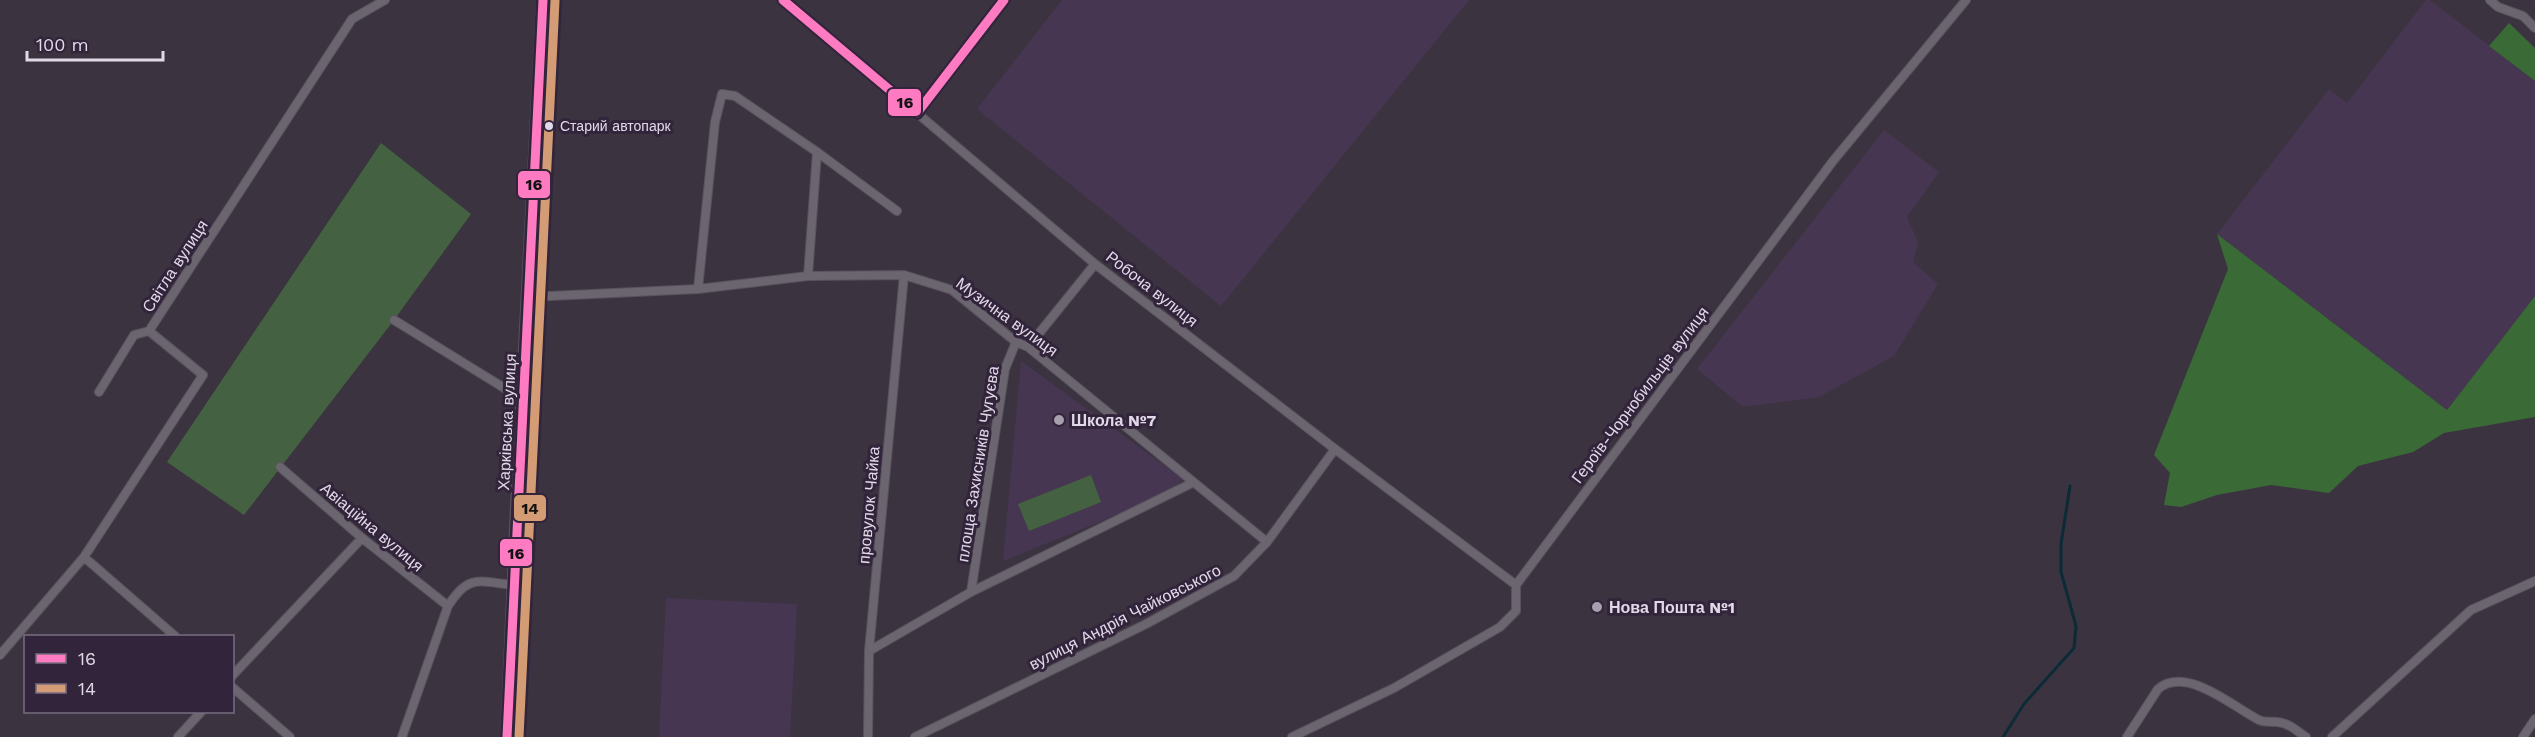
<svg xmlns="http://www.w3.org/2000/svg" width="2535" height="737" font-family="'Work Sans',sans-serif">
  <style>
    .built { fill: #463651 }
    .green { fill: #446241 }
    .forest { fill: #3a6a36 }
    .lines { fill: none; stroke-linecap: round; stroke-linejoin: round }
    .stream { stroke: #0c2b37; stroke-width: 3 }
    .street-casing { stroke: #58525d; stroke-width: 10 }
    .secondary-casing { stroke: #58525d; stroke-width: 14 }
    .street { stroke: #6b656f; stroke-width: 8 }
    .secondary { stroke: #6e6469; stroke-width: 10 }
    .bus-1-casing { stroke: #32243b; stroke-width: 14 }
    .bus-2-casing { stroke: #32243b; stroke-width: 14 }
    .bus-1 { stroke: #fe7ac1; stroke-width: 9 }
    .bus-2 { stroke: #d39c74; stroke-width: 9 }
    .bus-dot { fill: #e1d9e8; stroke: #32243b; stroke-width: 2 }
    .poi-dot { fill: #a79fad; stroke: #32243b; stroke-width: 2 }
    .labels { text-anchor: middle; dominant-baseline: central; stroke-width: 6; stroke-linejoin: round; paint-order: stroke }
    .bus-label { font-size: 14px; fill: #e1d9e8; stroke: #32243b; text-anchor: start }
    .street-label { font-size: 16px; fill: #e1d9e8; stroke: #32243b }
    .poi-label { font-size: 16px; font-weight: bold; fill: #e1d9e8; stroke: #32243b; text-anchor: start }
    .line-badge { stroke: #32243b; stroke-width: 2 }
    .pale-badge-label { font-size: 16px; text-anchor: middle; font-weight: bold; fill: #111 }
  </style>
  <rect width="100%" height="100%" fill="#3b3440"/>
  <!-- built -->
  <path class="built" d="M1062 0H1469L1221 306 977 109Z
    M2426 0H2430L2535 81V296L2447 410 2217 234 2329 89 2347 103Z
    M1884 130 1939 172 1907 217 1918 242 1913 262 1938 284 1894 356 1819 397 1743 407 1697 369Z
    M1021 361 1183 479 1166 495 1003 561Z
    M666 598 797 604 790 737H659Z"/>
  <!-- green -->
  <path class="green" d="M381 143 471 214 394 320 244 515 167 462Z
    M1091 475 1101 502 1029 531 1018 504Z"/>
  <!-- forest -->
  <path class="forest" d="M2509 23 2535 48V81L2489 46Z
    M2217 234 2447 410 2535 296V417L2444 433 2413 452 2358 466 2329 493 2271 485 2217 495 2181 507 2164 505 2170 473 2154 455 2228 269Z"/>
  <g class="lines">
    <!-- stream -->
    <path class="stream" d="M2003 737 2024 704 2074 648 2076 626 2061 572V544L2070 486"/>
    <defs>
      <path id="street" d="M2490 0 2498 7 2523 16 2535 28
        M917 113 1095 264 1335 449 1516 585
        M808 276 817 152
        M698 289 715 122 722 94 735 96 817 152 897 211
        M529 297 698 289 808 276 904 275 952 290 1016 342 1028 347 1267 542
        M394 320 522 399
        M1028 347 1095 264
        M99 392 134 335 149 331
        M280 467 362 538 448 606
        M84 557 175 636
        M971 592 1005 369 1016 342
        M869 651 971 592 1192 483
        M0 655 84 557 203 375 149 331 352 19 385 0
        M232 676 362 538
        M232 687 290 737
        M178 737 201 712
        M402 737 448 606C469 573 479 582 514 585
        M868 737 869 651 904 275
        M915 737 1146 624 1234 576 1267 542 1335 449
        M1292 737 1394 688 1500 627 1516 611V585L1833 161 1966 0
        M2127 737 2158 689C2186 665 2233 707 2259 720 2265 723 2271 721 2277 722 2289 723 2297 731 2306 737
        M2332 737 2471 610 2535 581
        M2523 737 2535 719"/>
      <path id="secondary" d="M783 0 917 113 1004 0
        M507 737 518 482 543 0"/>
    </defs>
    <!-- street casing -->
    <use href="#street" class="street-casing"/>
    <!-- secondary casing -->
    <use href="#secondary" class="secondary-casing"/>
    <!-- street -->
    <use href="#street" class="street"/>
    <!-- secondary -->
    <use href="#secondary" class="secondary"/>
    <defs>
      <path id="bus-1" d="M783 0 917 113 1004 0
        M507 737 543 0"/>
      <path id="bus-2" d="M519 737 555 1"/>
    </defs>
    <!-- bus-1 casing -->
    <use href="#bus-1" class="bus-1-casing"/>
    <!-- bus-2 casing -->
    <use href="#bus-2" class="bus-2-casing"/>
    <!-- bus-1 -->
    <use href="#bus-1" class="bus-1"/>
    <!-- bus-2 -->
    <use href="#bus-2" class="bus-2"/>
  </g>
  <!-- markers -->
  <circle class="bus-dot" cx="549" cy="126" r="5"/>
  <g class="poi-dot">
    <circle cx="1059" cy="420" r="6"/>
    <circle cx="1597" cy="607" r="6"/>
  </g>
  <g class="labels">
    <!-- bus labels -->
    <g class="bus-label">
      <text x="560" y="126">Старий автопарк</text>
    </g>
    <!-- street labels -->
    <g class="street-label">
      <text transform="translate(175 266) rotate(-57)">Світла вулиця</text>
      <text transform="translate(1152 289) rotate(38)">Робоча вулиця</text>
      <text transform="translate(1007 317) rotate(36)">Музична вулиця</text>
      <text transform="translate(1640 395) rotate(-53)">Героїв-Чорнобильців вулиця</text>
      <text transform="translate(507 422) rotate(-87)">Харківська вулиця</text>
      <text transform="translate(978 464) rotate(-81)">площа Захисників Чугуєва</text>
      <text transform="translate(869 505) rotate(-85)">провулок Чайка</text>
      <text transform="translate(372 527) rotate(40)">Авіаційна вулиця</text>
      <text transform="translate(1125 617) rotate(-27)">вулиця Андрія Чайковського</text>
    </g>
    <!-- poi labels -->
    <g class="poi-label">
      <text x="1071" y="420">Школа №7</text>
      <text x="1609" y="607">Нова Пошта №1</text>
    </g>
  </g>
  <g class="line-badge">
    <rect x="887" y="88" width="35" height="29" rx="6" fill="#fe7ac1"/>
    <rect x="517" y="170" width="34" height="29" rx="6" fill="#fe7ac1"/>
    <rect x="513" y="494" width="34" height="28" rx="6" fill="#d39c74"/>
    <rect x="499" y="538" width="34" height="29" rx="6" fill="#fe7ac1"/>
  </g>
  <g class="pale-badge-label">
    <text x="905" y="108">16</text>
    <text x="534" y="190">16</text>
    <text x="530" y="514">14</text>
    <text x="516" y="559">16</text>
  </g>
  <!-- legend -->
  <rect x="24" y="635" width="210" height="78" fill="#32243b" stroke="#786c80" stroke-width="1.5"/>
  <rect x="36" y="654" width="30" height="9" fill="#fe7ac1" stroke="#786c80" stroke-width="1.5"/>
  <text x="78" y="665" font-size="18" fill="#e1d9e8">16</text>
  <rect x="36" y="684" width="30" height="9" fill="#d39c74" stroke="#786c80" stroke-width="1.5"/>
  <text x="78" y="695" font-size="18" fill="#e1d9e8">14</text>
  <!-- scale -->
  <path d="M27 51v9h136v-9" fill="none" stroke="#e1d9e8" stroke-width="3"/>
  <text x="36" y="51" font-size="18" fill="#e1d9e8" stroke="#32243b" stroke-width="4.5" paint-order="stroke">100 m</text>
</svg>
